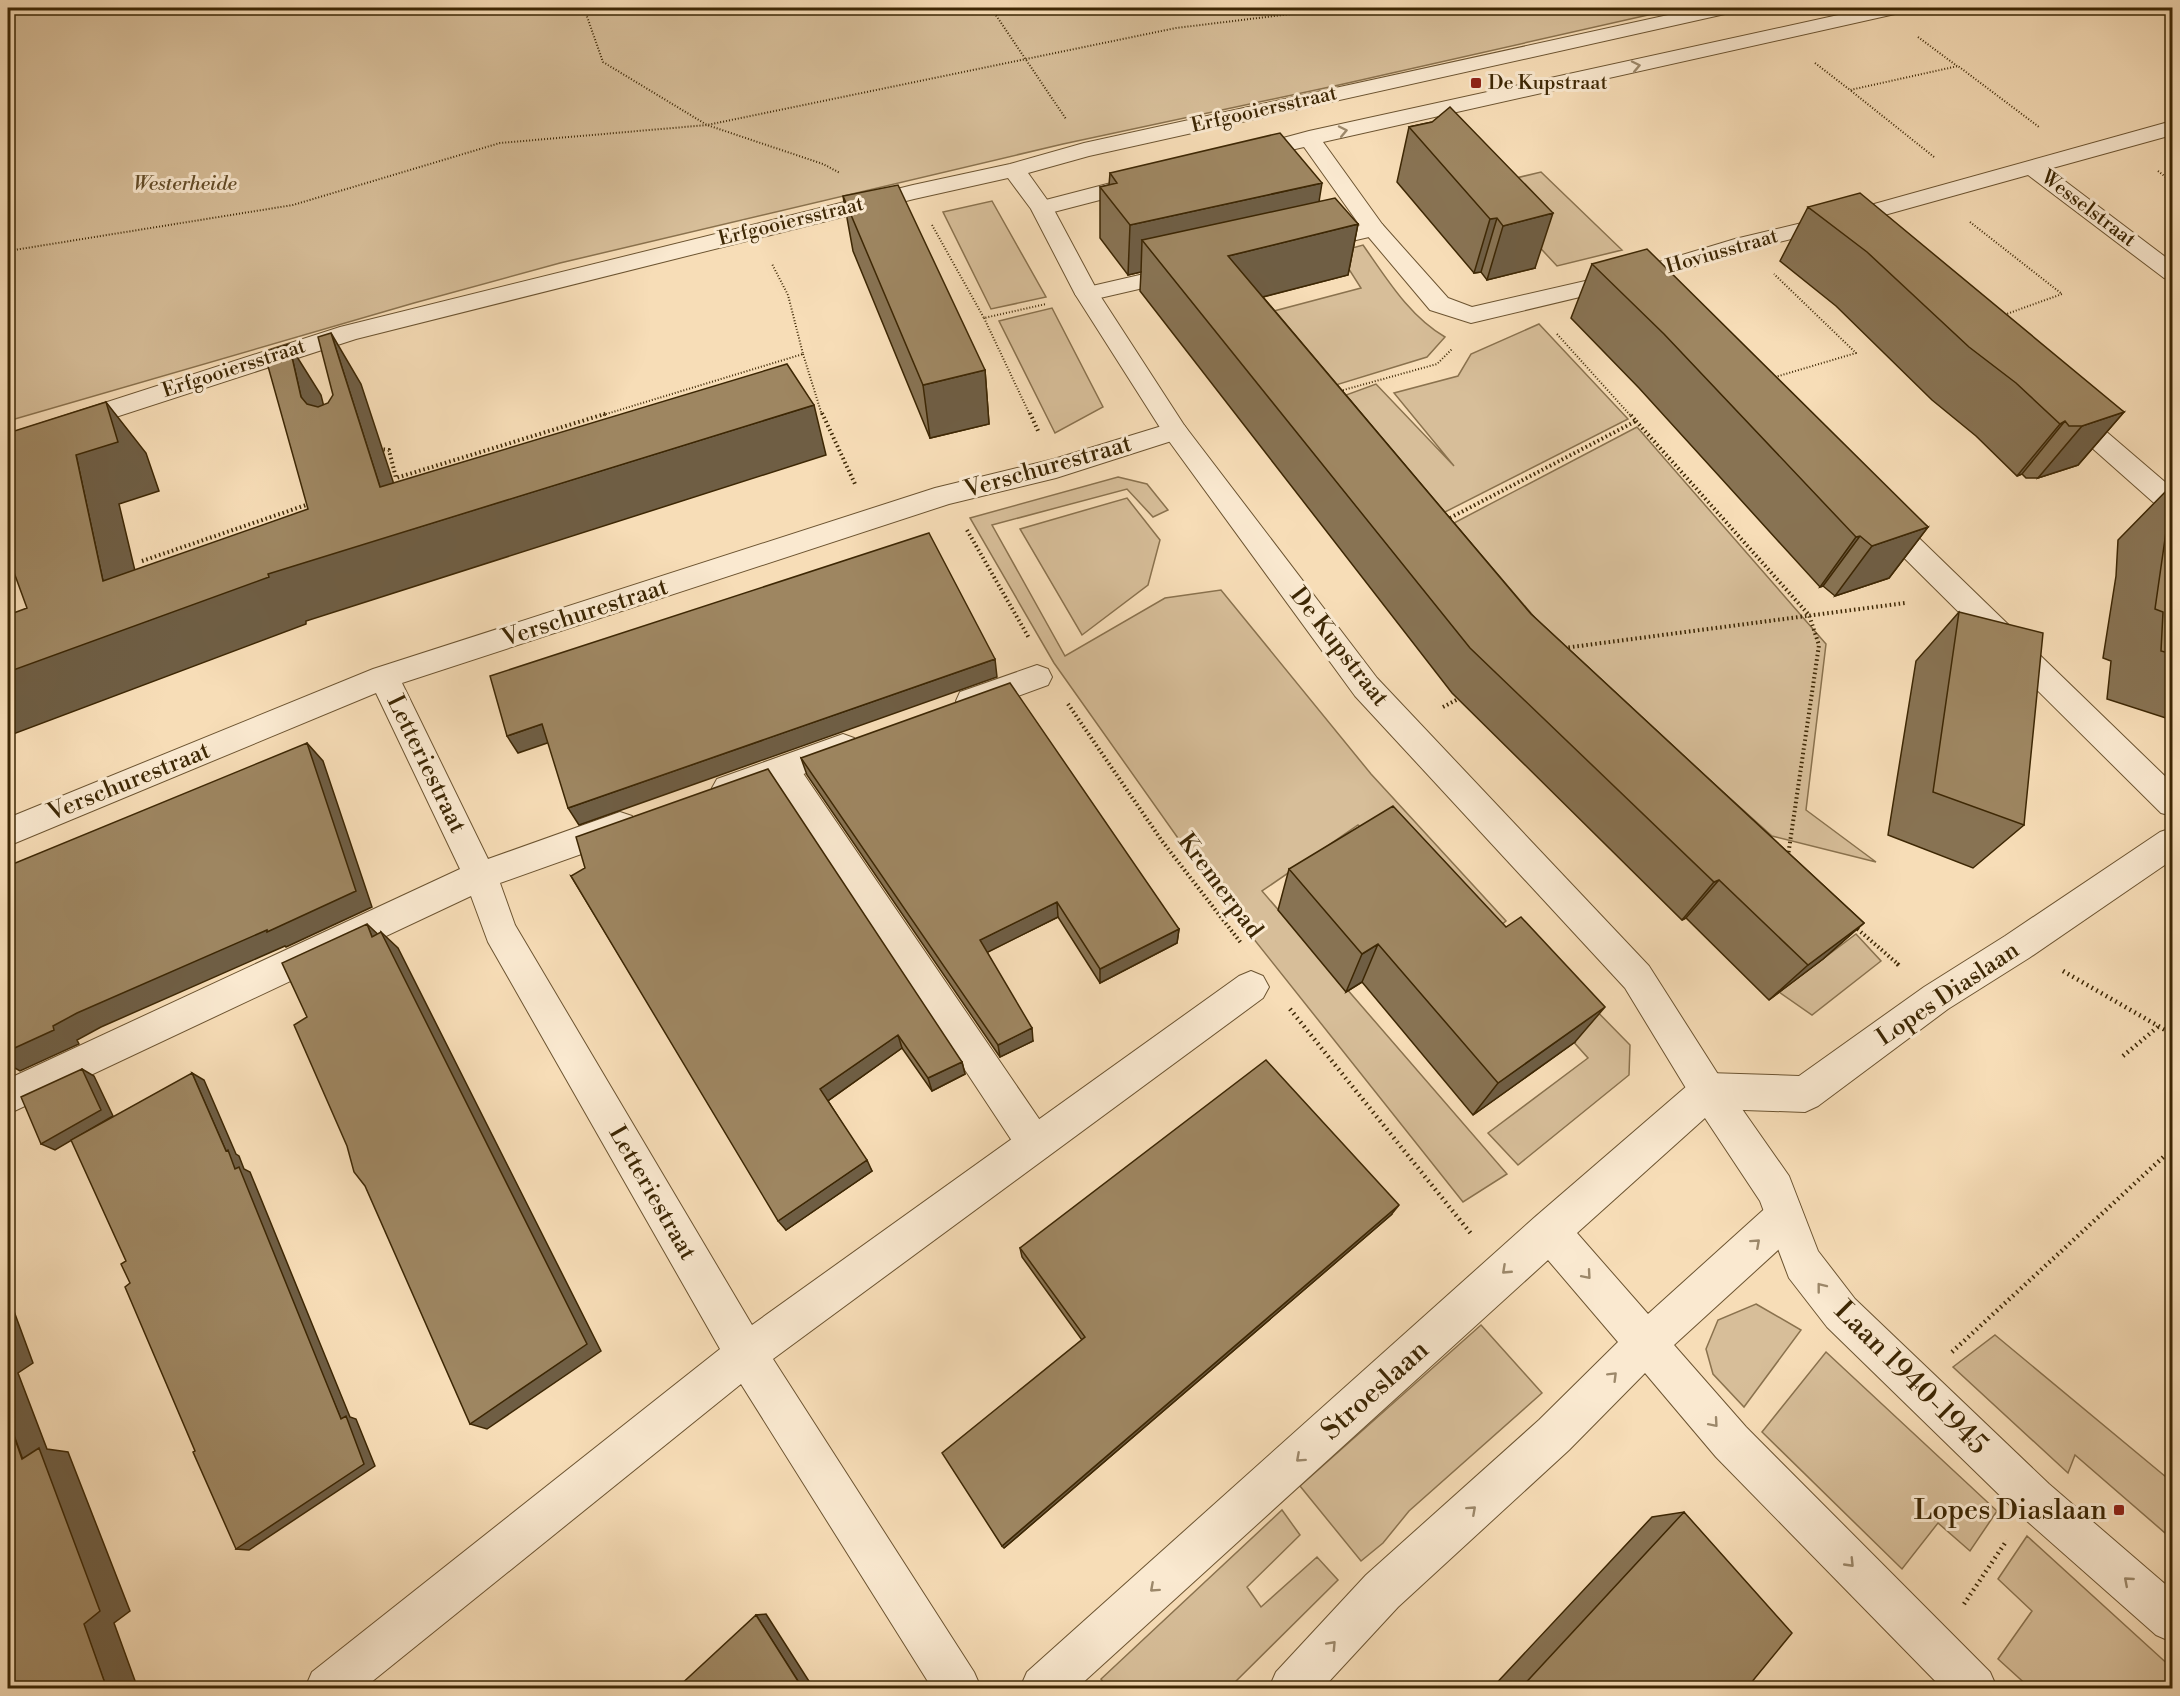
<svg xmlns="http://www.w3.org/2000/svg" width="2180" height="1696" font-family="'Libre Bodoni',serif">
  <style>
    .green { fill: #d7be99; stroke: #8a724e; stroke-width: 1.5 }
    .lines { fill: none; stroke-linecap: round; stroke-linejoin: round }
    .service-casing { stroke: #6c5431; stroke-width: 2 }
    .minor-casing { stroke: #6c5431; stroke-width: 2 }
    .tertiary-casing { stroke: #6c5431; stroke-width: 2 }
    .path-far2 { stroke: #3d2704; stroke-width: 2; stroke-dasharray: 1 2; stroke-linecap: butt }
    .path-far1 { stroke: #3d2704; stroke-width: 4; stroke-dasharray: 1.5 3; stroke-linecap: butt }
    .path { stroke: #3d2704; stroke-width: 4.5; stroke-dasharray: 1.5 4; stroke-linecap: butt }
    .service { fill: #fae9d0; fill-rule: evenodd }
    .minor { fill: #fae9d0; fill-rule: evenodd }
    .tertiary { fill: #fae9d0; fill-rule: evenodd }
    .wall { fill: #887353; stroke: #3d2704; stroke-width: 1.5 }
    .shaded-wall { fill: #6f5e44; stroke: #3d2704; stroke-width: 1.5 }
    .building { fill: #9e8661; stroke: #3d2704; stroke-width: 1.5 }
    .oneway { stroke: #9c886a }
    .poi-dot { fill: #8f2418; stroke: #fae9d0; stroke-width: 2 }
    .labels { text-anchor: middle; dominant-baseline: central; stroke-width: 6; stroke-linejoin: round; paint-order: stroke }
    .far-poi-label { font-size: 20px; fill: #3d2704; stroke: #fae9d0; text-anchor: start }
    .far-street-label { font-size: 20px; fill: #3d2704; stroke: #fae9d0 }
    .far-park-label { font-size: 20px; font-style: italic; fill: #644d29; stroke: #fae9d0 }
    .street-label { font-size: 24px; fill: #3d2704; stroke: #fae9d0 }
    .near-street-label { font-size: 28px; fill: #3d2704; stroke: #fae9d0 }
    .near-poi-label { font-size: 28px; fill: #3d2704; stroke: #fae9d0; text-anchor: end }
  </style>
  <rect width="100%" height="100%" fill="#f7ddb7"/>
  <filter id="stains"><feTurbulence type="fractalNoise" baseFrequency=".00333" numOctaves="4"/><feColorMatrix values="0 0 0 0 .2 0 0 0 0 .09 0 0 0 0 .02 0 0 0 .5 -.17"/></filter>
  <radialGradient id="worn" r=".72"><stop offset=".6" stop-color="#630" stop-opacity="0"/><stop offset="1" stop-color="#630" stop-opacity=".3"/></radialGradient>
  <!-- green -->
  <path class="green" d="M8 8H1679L1339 85 1063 144 560 263 414 303 8 421Z
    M1541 172 1622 250 1557 266 1483 186Z
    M992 201 1046 297 991 309 943 212Z
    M1363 245C1387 279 1409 316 1445 337L1427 357 1336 385 1274 311 1361 288 1338 252Z
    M1052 308 1103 407 1055 433 999 321Z
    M1539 324 1628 419 1443 513 1346 395 1376 384 1454 466 1394 393 1458 376 1471 354Z
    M1637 427 1826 644 1806 810 1876 862 1772 836 1553 639 1454 523Z
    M1118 477 1147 484 1168 510 1153 517 1127 489 992 525 1065 656 1165 598 1221 590 1371 774 1506 921 1482 941 1358 825 1262 891 1507 1174 1463 1202 1214 889 1054 663 970 518Z
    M1127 498 1160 540 1148 585 1082 635 1020 529Z
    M1856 934 1881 961 1812 1015 1779 992Z
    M1522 935 1630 1045 1629 1075 1518 1165 1488 1133 1588 1058 1497 957Z
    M1756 1304 1801 1330 1744 1407 1713 1374 1706 1349 1718 1320Z
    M1481 1325 1542 1393 1409 1511 1383 1543 1361 1561 1300 1486Z
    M1995 1335 2172 1482V1539L2075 1455 2068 1473 1953 1367Z
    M1826 1352 1997 1511 1970 1551 1938 1523 1902 1569 1762 1432Z
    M1282 1510 1300 1535 1247 1587 1261 1607 1317 1557 1338 1580 1229 1688H1107L1101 1679Z
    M2027 1536 2172 1668V1688H2030L1998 1659 2032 1611 1998 1579Z"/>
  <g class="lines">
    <defs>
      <path id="service" d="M1374 222 1382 224 1385 229 1382 234 1313 250 1305 248 1302 243 1305 238Z
        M1183 265 1191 267 1194 272 1191 277 1087 301 1079 299 1075 294 1079 289Z
        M783 756 794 760 1048 1132 1053 1144 1048 1156 1035 1162 1022 1156 772 778 768 769 772 760Z"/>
      <path id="minor" d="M1870 8H1905L1902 12 1895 14 1323 142 1382 224 1448 298 1472 307 1629 271 1735 239 1831 216 2172 121V135L2049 169 2172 262V280L2164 278 2028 175 1845 226 1750 249 1643 282 1471 323 1430 310 1366 234 1304 147 1291 150 1283 148 1280 143 1283 138 1309 131Z
        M1142 175 1150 177 1153 182 1150 187 1042 215 1034 213 1031 208 1034 203Z
        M2065 401 2074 404 2172 488V513L2162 510 2056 416 2052 410 2056 404Z
        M1175 422 1184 425 1188 431 1184 437 1056 478 949 504 402 683 488 859 620 812 632 816 636 826 632 836 500 883 515 925 752 1325 1239 976 1251 971 1263 976 1269 987 1263 998 773 1359 974 1672 981 1688H932L741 1384 364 1688H305L312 1672 720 1349 488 942 471 896 8 1114V1079L460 869 376 693 8 846V818L373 669 935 488 1054 459Z
        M1880 507 1890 510 2172 783V816L2161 813 1870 524 1866 517 1870 510Z
        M1037 665 1048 669 1052 677 1048 685 971 713 960 710 956 701 960 692Z
        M843 734 854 738 859 747 854 756 728 801 717 797 712 788 717 779Z
        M2172 828V860L2029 958 1948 1009 1818 1106 1805 1112 1715 1109 1577 1233 1648 1314 1771 1203 1785 1198 1799 1203 1804 1217 1799 1231 1674 1345 1746 1427 1990 1672 1997 1688H1942L1716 1457 1645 1373 1569 1450 1398 1607 1323 1688H1269L1276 1672 1366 1575 1539 1420 1618 1342 1548 1260 1077 1688H1020L1027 1672 1535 1217 1695 1079 1708 1073 1799 1076 1924 987 2005 936 2160 832Z"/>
      <path id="tertiary" d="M1700 8H1735L1732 12 1725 14 1089 156 1028 173 1053 208 1099 294 1184 425 1377 678 1649 966 1721 1079 1789 1176 1818 1251 1855 1299 2049 1484 2172 1590V1642L2156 1635 2019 1514 1827 1327 1789 1278 1760 1201 1695 1103 1625 988 1355 696 1166 437 1075 294 1031 209 1008 178 914 199 356 339 8 452V434L340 327 913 185 1010 164 1084 143Z"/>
    </defs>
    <!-- service casing -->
    <use href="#service" class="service-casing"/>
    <!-- minor casing -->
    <use href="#minor" class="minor-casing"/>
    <!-- tertiary casing -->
    <use href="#tertiary" class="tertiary-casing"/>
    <!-- path-far2 -->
    <path class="path-far2" d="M584 8 603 62 707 125 823 164 840 173
      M991 8 1066 119
      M1918 37 1957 66
      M1815 63 1850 90
      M1934 157 1850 90 1958 66 2039 127
      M2158 171 2172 182
      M1970 222 2062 294 2001 316
      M932 225 984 318 1046 304
      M8 251 293 205 500 143 707 125 1176 28 1340 8
      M984 318 1030 415
      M1557 334 1630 415
      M803 354 822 415
      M1772 378 1856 353 1774 274
      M1340 391 1437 364 1452 349
      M603 415 803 354 788 295 772 264"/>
    <!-- path-far1 -->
    <path class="path-far1" d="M822 413 855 484
      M1030 413 1039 433
      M1636 421 1809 615 1819 645 1788 856
      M379 449 389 450 396 478 608 413
      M1446 520 1636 421 1629 413
      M967 530 1029 638
      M142 561 309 504
      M1564 648 1905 603
      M1068 704 1162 841 1241 943
      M1443 707 1460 698
      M1854 926 1899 965"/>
    <!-- path -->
    <path class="path" d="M1897 964 1900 966
      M2063 971 2172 1034
      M1290 1009 1472 1235
      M2123 1056 2159 1026
      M1952 1352 2172 1149
      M1964 1604 2007 1540"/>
    <!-- service -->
    <use href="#service" class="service"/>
    <!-- minor -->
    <use href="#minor" class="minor"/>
    <!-- tertiary -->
    <use href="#tertiary" class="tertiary"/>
  </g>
  <!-- wall -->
  <path class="wall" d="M1432 122 1535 268 1487 280 1481 272 1474 273 1397 182 1409 127Z
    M1110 173 1319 201 1358 224 1348 275 1263 297 1531 614 1864 923 1823 959 1769 1000 1686 918 1682 920 1452 693 1140 291 1141 272 1128 275 1100 238V187L1109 185Z
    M843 196 985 370 989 424 930 438 853 251Z
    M1808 207 2124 412 2078 465 2038 478H2026L2022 474 2017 476 1976 436 1932 400 1836 306 1780 261Z
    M1592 264 1928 527 1889 578 1835 596 1823 586 1820 587 1639 388 1571 318Z
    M2168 489 2172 490V720L2107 699 2111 661 2103 658 2116 576 2118 540Z
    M1959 612 2024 825 1973 868 1888 835 1916 661Z
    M801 758 1179 929 1177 943 1100 983 1058 917 987 952 1033 1041 1000 1057 807 775Z
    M1289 869 1575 1042 1473 1115 1362 982 1346 992 1278 910Z
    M571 876 962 1062 965 1074 932 1091 902 1048 828 1101 872 1171 786 1230Z
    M1391 1215 1004 1548 1082 1340 1022 1257 1020 1248Z
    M1684 1512 1746 1689H1491L1652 1517Z"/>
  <!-- shaded-wall -->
  <path class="shaded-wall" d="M1322 183 1314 233 1142 240 1141 272 1128 275 1130 225Z
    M1553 213 1535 268 1487 280 1503 226Z
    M1497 218 1481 272 1474 273 1490 219Z
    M1358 224 1348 275 1223 307 1228 256Z
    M331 333 361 384 409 530 814 405 826 455 306 621V624L8 736V672L103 581 76 455 106 402 146 453 159 491 119 504 147 621 268 574 380 487Z
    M289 344 321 395 334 447 301 397Z
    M985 370 989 424 930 438 923 385Z
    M2124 412 2078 465 2038 478 2082 426Z
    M2065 421 2022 474 2017 476 2060 424Z
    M1928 527 1889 578 1835 596 1872 546Z
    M1860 536 1823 586 1820 587 1856 537Z
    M995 659 997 677 579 825 568 808Z
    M542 724 553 741 518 753 507 736Z
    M307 743 323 761 372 907 286 947 285 946 101 1027 77 1040 79 1044 20 1071 15 1068 8 1071V1051Z
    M1719 880 1686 918 1682 920 1714 882Z
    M1057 902 1058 917 982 955 980 940Z
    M1864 923 1823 959 1769 1000 1808 965Z
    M367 924 384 940 372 937Z
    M1179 929 1177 943 1100 983V969Z
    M381 932 398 948 601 1351 487 1429 470 1424Z
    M1378 944 1362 982 1346 992 1362 954Z
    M1605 1007 1575 1042 1473 1115 1498 1083Z
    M1032 1028 1033 1041 1000 1057 998 1045Z
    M898 1035 902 1048 826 1102 820 1089Z
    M962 1062 965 1074 932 1091 928 1078Z
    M82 1069 94 1076 113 1116 55 1150 41 1144Z
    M192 1073 204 1080 236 1154 239 1156 244 1169 250 1172 350 1417 356 1419 375 1466 249 1550 236 1549 341 1419 235 1169 226 1151Z
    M867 1160 872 1171 786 1230 778 1221Z
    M1399 1205 1391 1215 1004 1548 1002 1546Z
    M8 1295 33 1363 18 1373 47 1449 68 1452 130 1611 114 1623 138 1689H107L8 1419Z
    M766 1614 814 1689H803L756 1615Z"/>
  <!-- building -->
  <path class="building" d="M1450 107 1553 213 1503 226 1497 218 1490 219 1409 127 1432 122Z
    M1280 133 1322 183 1130 225 1100 187 1117 183 1110 173Z
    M898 185 985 370 923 385 843 196Z
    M1860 193 2124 412 2082 426H2069L2065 421 2060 424 2016 383 1969 347 1867 252 1808 207Z
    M1335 198 1358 224 1228 256 1531 614 1864 923 1808 965 1719 880 1714 882 1470 648 1142 240Z
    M1647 249 1928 527 1872 546 1860 536 1856 537 1664 334 1592 264Z
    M331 333 380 487 787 364 814 405 268 574 269 577 8 672V615L27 608 8 556V433L106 402 118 442 76 455 103 581 308 509 264 352 289 344 301 397 307 404 318 407 328 403 333 395 318 337Z
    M2168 489 2172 490V654L2161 651 2163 612 2155 609 2167 525Z
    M929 533 995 659 568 808 542 724 507 736 490 676Z
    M1959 612 2043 633 2024 825 1933 792Z
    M1010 683 1179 929 1100 969 1057 902 980 940 1032 1028 998 1045 801 758Z
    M307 743 356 891 267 932V930L77 1013 53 1026 54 1030 8 1051V866Z
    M768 769 962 1062 928 1078 898 1035 820 1089 867 1160 778 1221 571 876 585 868 576 837Z
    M1393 806 1506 927 1521 917 1605 1007 1498 1083 1378 944 1362 954 1289 869Z
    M367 924 372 937 381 932 587 1344 470 1424 365 1186 354 1172 347 1146 294 1025 307 1017 282 963Z
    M1266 1060 1399 1205 1002 1546 942 1453 1085 1337 1020 1248Z
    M82 1069 101 1110 41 1144 21 1097Z
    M192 1073 226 1151 228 1150 235 1169 239 1167 341 1419 346 1416 364 1464 236 1549 193 1452 195 1451 125 1287 130 1283 121 1264 126 1261 71 1140Z
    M8 1419 22 1459 39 1448 100 1611 84 1624 107 1689H8Z
    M1684 1512 1792 1633 1746 1689H1520Z
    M756 1615 803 1689H676Z"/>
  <!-- one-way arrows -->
  <defs><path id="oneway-chevron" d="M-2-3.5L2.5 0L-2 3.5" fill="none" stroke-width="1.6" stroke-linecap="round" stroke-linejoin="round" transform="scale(1.5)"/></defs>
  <g class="oneway">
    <use href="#oneway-chevron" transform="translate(1636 66) rotate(-12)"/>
    <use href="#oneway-chevron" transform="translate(1343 131) rotate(-12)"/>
    <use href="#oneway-chevron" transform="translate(1756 1243) rotate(-42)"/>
    <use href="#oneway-chevron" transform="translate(1506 1270) rotate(137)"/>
    <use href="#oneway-chevron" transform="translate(1587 1275) rotate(49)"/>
    <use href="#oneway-chevron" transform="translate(1821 1287) rotate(-128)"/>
    <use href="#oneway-chevron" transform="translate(1613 1376) rotate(-45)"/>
    <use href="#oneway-chevron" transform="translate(1714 1423) rotate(49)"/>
    <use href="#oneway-chevron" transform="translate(1300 1458) rotate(138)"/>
    <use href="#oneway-chevron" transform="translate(1472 1510) rotate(-42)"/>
    <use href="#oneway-chevron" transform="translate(1850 1563) rotate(46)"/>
    <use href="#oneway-chevron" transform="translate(2128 1581) rotate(-139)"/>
    <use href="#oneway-chevron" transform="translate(1154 1588) rotate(138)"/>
    <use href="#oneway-chevron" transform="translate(1332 1645) rotate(-47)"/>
  </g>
  <!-- markers -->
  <g class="poi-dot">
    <rect x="1470" y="77" width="12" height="12" rx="3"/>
    <rect x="2113" y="1504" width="12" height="12" rx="3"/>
  </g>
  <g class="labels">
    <!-- far-poi labels -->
    <g class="far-poi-label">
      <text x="1488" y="83">De Kupstraat</text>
    </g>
    <!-- far-street labels -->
    <g class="far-street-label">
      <text transform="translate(1264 110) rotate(-13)">Erfgooiersstraat</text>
      <text transform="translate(2088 209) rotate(37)">Wesselstraat</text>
      <text transform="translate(791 222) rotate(-14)">Erfgooiersstraat</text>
      <text transform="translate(1722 252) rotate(-16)">Hoviusstraat</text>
      <text transform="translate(234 369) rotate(-18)">Erfgooiersstraat</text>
    </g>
    <!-- far-park labels -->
    <g class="far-park-label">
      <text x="185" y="184">Westerheide</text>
    </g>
    <!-- street labels -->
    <g class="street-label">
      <text transform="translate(1048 467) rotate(-16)">Verschurestraat</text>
      <text transform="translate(585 613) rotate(-18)">Verschurestraat</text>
      <text transform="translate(1339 647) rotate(52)">De Kupstraat</text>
      <text transform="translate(426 764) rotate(64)">Letteriestraat</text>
      <text transform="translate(129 782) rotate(-22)">Verschurestraat</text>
      <text transform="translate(1220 886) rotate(53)">Kremerpad</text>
      <text transform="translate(1948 994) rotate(-34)">Lopes Diaslaan</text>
      <text transform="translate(652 1193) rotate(60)">Letteriestraat</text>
    </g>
    <!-- near-street labels -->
    <g class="near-street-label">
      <text transform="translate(1911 1378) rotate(45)">Laan 1940-1945</text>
      <text transform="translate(1375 1390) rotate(-42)">Stroeslaan</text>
    </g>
    <!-- near-poi labels -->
    <g class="near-poi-label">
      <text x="2107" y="1510">Lopes Diaslaan</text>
    </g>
  </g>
  <!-- margin -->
  <rect width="2180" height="1696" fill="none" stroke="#f7ddb7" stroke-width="30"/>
  <rect x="9" y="9" width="2162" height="1678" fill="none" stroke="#3d2704" stroke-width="3"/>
  <rect x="15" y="15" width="2150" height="1666" fill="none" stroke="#3d2704" stroke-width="1.5"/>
  <rect width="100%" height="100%" filter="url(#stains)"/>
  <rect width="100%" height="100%" fill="url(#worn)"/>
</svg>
